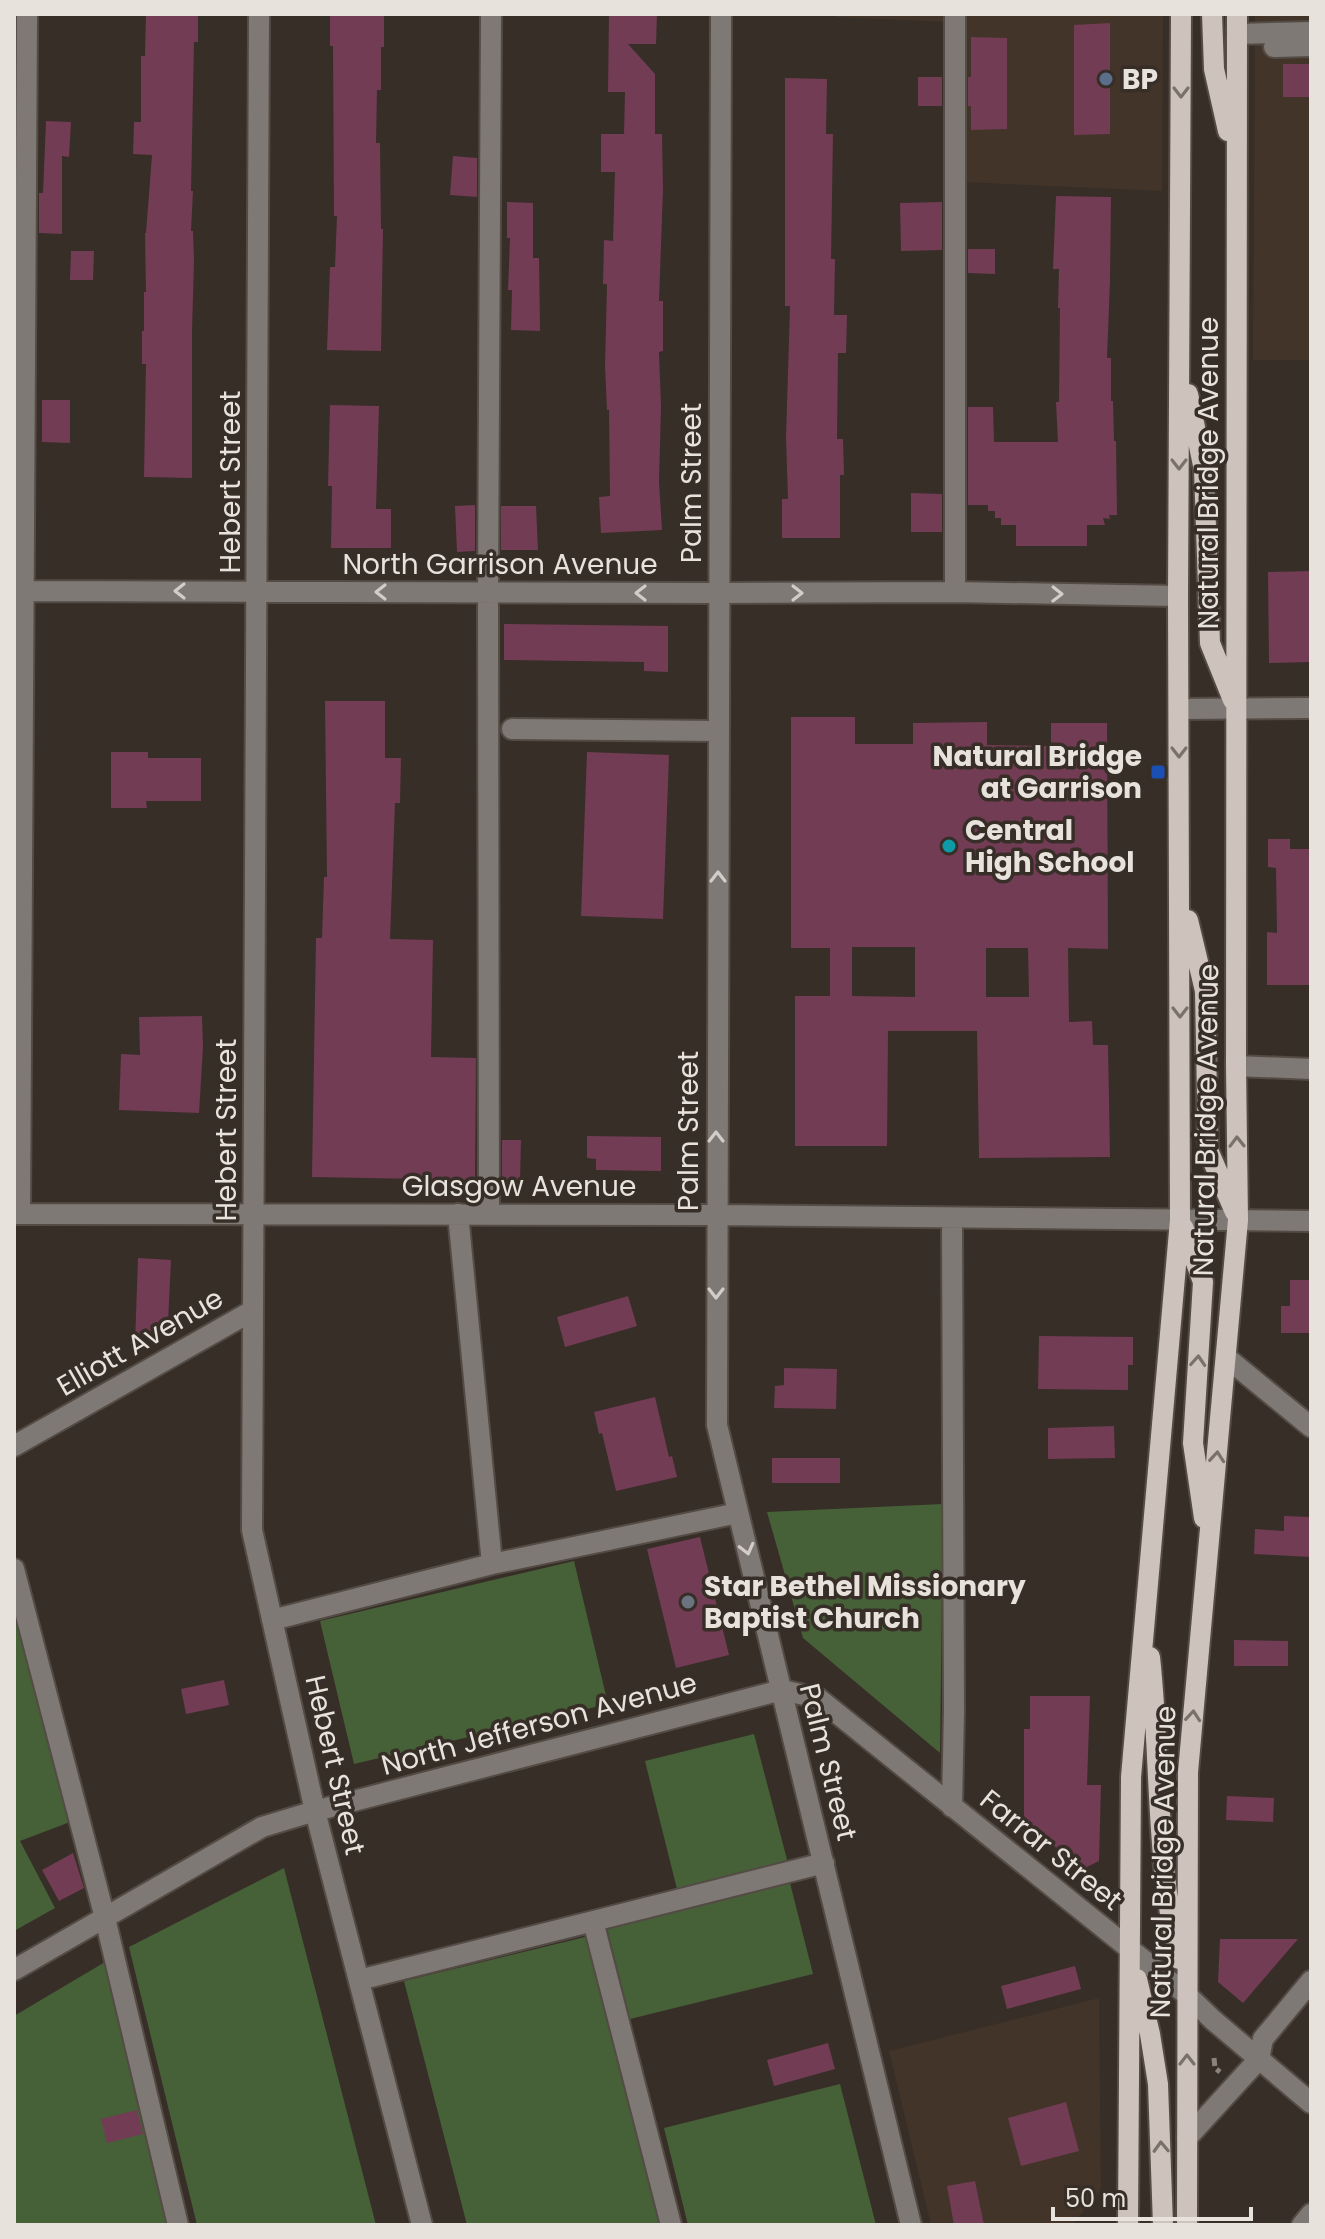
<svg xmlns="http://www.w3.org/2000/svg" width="1325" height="2239" font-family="Poppins,sans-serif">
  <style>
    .built { fill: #423428 }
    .green { fill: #466038 }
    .building { fill: #723c54; fill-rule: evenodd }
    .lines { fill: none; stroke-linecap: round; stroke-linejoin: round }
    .minor-casing { stroke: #534b44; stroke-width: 24 }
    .major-casing { stroke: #534b44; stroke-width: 24 }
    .path { stroke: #8b847e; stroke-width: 5; stroke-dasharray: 8 4; stroke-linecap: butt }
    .minor { stroke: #7f7976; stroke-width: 20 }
    .major { stroke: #cdc2bc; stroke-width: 20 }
    .oneway { stroke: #7a716a }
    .oneway2 { stroke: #d3cdc8 }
    .service-dot { fill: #5c6f8a; stroke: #372e27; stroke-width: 3 }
    .transit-dot { fill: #1a4fb4; stroke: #372e27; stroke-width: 3 }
    .culture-dot { fill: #0f9aa8; stroke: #372e27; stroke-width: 3 }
    .worship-dot { fill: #6b7280; stroke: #372e27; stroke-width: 3 }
    .labels { text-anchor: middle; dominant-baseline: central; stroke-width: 7; stroke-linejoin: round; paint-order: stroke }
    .poi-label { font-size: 28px; font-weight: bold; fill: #e8e2dd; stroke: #372e27; text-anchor: start }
    .street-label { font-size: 28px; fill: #e8e2dd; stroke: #372e27 }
  </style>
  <rect width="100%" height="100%" fill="#372e27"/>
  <!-- built -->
  <path class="built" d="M837 14H948V22L837 17Z
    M963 14H1163L1162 191 963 182Z
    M1255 14H1311V28H1255Z
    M1311 40V360H1253L1255 41Z
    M1099 1998 1101 2190 1072 2225H931L889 2051Z"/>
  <!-- green -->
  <path class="green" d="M943 1504 940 1753 803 1638 767 1512Z
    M574 1561 608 1704 354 1764 320 1621Z
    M14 1611 70 1822 20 1841 55 1908 14 1931Z
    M754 1734 789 1867 678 1893 645 1761Z
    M284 1868 376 2225H197L129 1947Z
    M790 1883 813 1974 630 2019 607 1928Z
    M589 1936 660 2225H467L404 1981Z
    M105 1962 171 2225H14V2016Z
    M840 2084 876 2225H688L664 2128Z"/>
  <!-- building -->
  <path class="building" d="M146 14H198V42H194L191 191H193L191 231H193L194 261 192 331V478L144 477 146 364H142V331H144V292H146L145 233H146L152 155 133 154 134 122H141V56H145Z
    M330 14H384V47H381V90H377L376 143H380L381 229H383L381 351 327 350 330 267H335L337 216H334L333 46H330Z
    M609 14H657L656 44H628L655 74V134H662L663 189 659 301H663V351L659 352 661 407 659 481 662 530 601 533 599 497 610 496 609 410H607L605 366 607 284H603L604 240 613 241 615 172H601V134H624L625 92H608Z
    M1110 23V134L1074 135V25Z
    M971 37 1007 38V129L971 130V106H968V77H971Z
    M1283 64H1311V97H1283Z
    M918 77H942V106H918Z
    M785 78 827 79 826 134H833L831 259H835L834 315H847L846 353H838L837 439H843L844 475H840V538H782V499H788L786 438 790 306H785Z
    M46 121 71 122 69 157 62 156V234L39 233V193H43Z
    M453 156 477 158V197L450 195Z
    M1056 196 1111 197 1110 281 1107 358H1111V401H1113L1114 441H1116L1117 515H1109L1110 519 1103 518 1105 525H1087V546H1016V525H1001V518H995V511H988V505H968V407H993L994 442H1058L1056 402H1059L1060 308H1058L1059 269H1053Z
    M507 202 533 203V258H539L540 331 511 330 512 290H508L510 238H507Z
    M942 202V250L901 251 900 203Z
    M968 249H995V274L968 273Z
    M71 251H94L93 280H70Z
    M42 400H70V443L42 442Z
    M330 405 379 406 376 509H391V548H331L332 486H328Z
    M911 493 942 494V532H911Z
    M475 505V551L457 552 455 506Z
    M501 506H536L538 550H501Z
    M1311 571V662L1269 663 1268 572Z
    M504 624 668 626V672L644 671V662L504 660Z
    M325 701H385V758H401L400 803H395L390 939 433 940 431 1057 476 1058 475 1180 312 1177 316 938H322L324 877H327Z
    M791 717H855V744H913V723L987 722V745L1051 746V723H1107L1108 949 1068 948 1069 1022 1092 1021 1093 1045H1108L1110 1157 979 1158 977 1031H888L887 1146H795V996H830V948H791ZM852 947H915V997L852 996ZM986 948H1028L1029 997H986Z
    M111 752H148V758H201V801H146L147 808H111Z
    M587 752 669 755 663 919 581 916Z
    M1268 839H1290V849H1311V985H1267V932L1277 933 1276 868 1268 867Z
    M202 1016 203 1047 199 1113 119 1110 121 1054 140 1055 139 1017Z
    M587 1136 661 1137V1171L596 1170V1159L587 1158Z
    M502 1140H521L520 1180H502Z
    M138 1258 171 1260 168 1323 135 1343Z
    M1290 1280H1311V1333H1281V1306H1290Z
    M628 1296 637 1326 565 1347 557 1317Z
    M1039 1336 1133 1337V1365H1128V1390L1038 1389Z
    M784 1368 837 1369 836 1409 774 1408 775 1386 784 1385Z
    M655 1397 669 1457 672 1456 677 1477 616 1491 602 1433 599 1434 594 1412Z
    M1114 1426 1115 1458 1048 1459V1428Z
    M772 1458H840V1483H772Z
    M1284 1516 1311 1517V1557L1254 1554 1255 1529 1284 1531Z
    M700 1537 729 1655 676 1668 647 1549Z
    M1234 1640 1288 1641V1666H1234Z
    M224 1680 229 1705 186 1714 181 1689Z
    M1030 1696H1090L1087 1785H1101L1099 1861 1083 1869 1024 1822V1729H1030Z
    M1227 1796 1274 1798 1273 1822 1226 1820Z
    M73 1853 84 1888 59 1901 42 1870Z
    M1220 1939H1298L1243 2003 1218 1982Z
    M1075 1966 1081 1989 1007 2009 1001 1986Z
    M828 2043 835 2069 774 2086 767 2060Z
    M1066 2102 1079 2151 1021 2166 1008 2118Z
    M137 2110 143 2134 107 2143 101 2119Z
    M975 2181 984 2225H954L947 2186Z"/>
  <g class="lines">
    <defs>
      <path id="minor" d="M259 14 252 1530 315 1811 422 2225
        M721 14 717 1425 911 2225
        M955 14V592
        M1237 34 1311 32
        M1274 47 1311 46
        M14 591 719 593 955 592 1178 596
        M1179 709 1311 708
        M512 729 718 731
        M1236 1066 1311 1069
        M14 1214 716 1215 1311 1221
        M20 1214 27 14
        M458 1214 492 1564
        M489 1214 488 592 491 14
        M952 1218 954 1710 952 1807
        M1227 1358 1311 1427
        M14 1446 252 1311
        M14 1569 105 1918 178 2225
        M272 1620 492 1564 738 1513
        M593 1921 671 2225
        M14 1970 262 1827 315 1811 782 1690 818 1698 1187 1995 1213 2020 1311 2103
        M359 1980 824 1863
        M1187 2138 1259 2059 1263 2039 1311 1981
        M1302 2225 1311 2214"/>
      <path id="major" d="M1212 14 1214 69 1228 131
        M1188 394 1204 470 1210 643 1233 700
        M1188 920 1205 991 1208 1150 1235 1212
        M1183 1227 1203 1282 1193 1443 1204 1518
        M1150 1657C1161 1758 1155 1860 1179 1959
        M1137 1979 1150 2034 1158 2084 1163 2225
        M1128 2225 1131 1777 1180 1220 1178 596 1181 14
        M1187 2225 1188 1772 1238 1220 1236 1066 1237 14"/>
    </defs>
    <!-- minor casing -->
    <use href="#minor" class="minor-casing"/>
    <!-- major casing -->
    <use href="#major" class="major-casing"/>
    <!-- path -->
    <path class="path" d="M1214 2058 1215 2068 1220 2072"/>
    <!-- minor -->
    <use href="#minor" class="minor"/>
    <!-- major -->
    <use href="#major" class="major"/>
  </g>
  <!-- one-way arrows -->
  <defs><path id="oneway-chevron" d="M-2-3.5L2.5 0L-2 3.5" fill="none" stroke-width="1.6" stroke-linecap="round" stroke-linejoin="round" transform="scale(2)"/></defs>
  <g class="oneway">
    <use href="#oneway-chevron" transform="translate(1181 92) rotate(90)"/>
    <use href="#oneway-chevron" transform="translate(1179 464) rotate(90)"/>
    <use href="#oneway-chevron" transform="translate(1179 752) rotate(90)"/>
    <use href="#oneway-chevron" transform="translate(1180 1012) rotate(90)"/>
    <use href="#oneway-chevron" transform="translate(1237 1142) rotate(-91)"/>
    <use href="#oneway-chevron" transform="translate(1198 1361) rotate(-86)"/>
    <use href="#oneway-chevron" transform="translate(1217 1457) rotate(-85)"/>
    <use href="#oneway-chevron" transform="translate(1193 1716) rotate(-85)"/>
    <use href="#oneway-chevron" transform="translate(1187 2060) rotate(-90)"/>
    <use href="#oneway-chevron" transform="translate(1161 2147) rotate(-92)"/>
  </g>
  <g class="oneway2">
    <use href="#oneway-chevron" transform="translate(180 591) rotate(-180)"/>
    <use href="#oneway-chevron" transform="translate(381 592) rotate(-180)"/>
    <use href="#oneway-chevron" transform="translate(641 593) rotate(-180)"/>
    <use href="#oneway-chevron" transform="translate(797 593)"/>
    <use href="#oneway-chevron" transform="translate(1057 594) rotate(1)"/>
    <use href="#oneway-chevron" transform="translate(718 877) rotate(-90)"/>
    <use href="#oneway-chevron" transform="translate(716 1137) rotate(-90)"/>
    <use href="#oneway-chevron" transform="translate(716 1293) rotate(90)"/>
    <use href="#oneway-chevron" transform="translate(747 1549) rotate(76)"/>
  </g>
  <!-- markers -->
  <circle class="service-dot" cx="1106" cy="79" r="8"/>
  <rect class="transit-dot" x="1150" y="764" width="16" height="16" rx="4"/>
  <circle class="culture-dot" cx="949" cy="846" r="8"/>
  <circle class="worship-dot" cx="688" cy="1602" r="8"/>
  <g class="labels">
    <!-- poi labels -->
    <g class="poi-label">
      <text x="1122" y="79">BP</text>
      <text x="1142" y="756" text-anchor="end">Natural Bridge<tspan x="1142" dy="32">at Garrison</tspan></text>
      <text x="965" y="830">Central<tspan x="965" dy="32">High School</tspan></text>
      <text x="704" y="1586">Star Bethel Missionary<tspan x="704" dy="32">Baptist Church</tspan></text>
    </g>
    <!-- street labels -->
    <g class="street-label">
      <text transform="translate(1208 473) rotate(-90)">Natural Bridge Avenue</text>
      <text transform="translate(230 482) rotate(-90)">Hebert Street</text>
      <text transform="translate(691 483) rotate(-90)">Palm Street</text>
      <text x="500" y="564">North Garrison Avenue</text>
      <text transform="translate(1206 1120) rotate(-89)">Natural Bridge Avenue</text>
      <text transform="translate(226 1130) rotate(-90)">Hebert Street</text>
      <text transform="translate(688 1131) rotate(-90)">Palm Street</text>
      <text x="519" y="1186">Glasgow Avenue</text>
      <text transform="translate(140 1342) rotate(-30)">Elliott Avenue</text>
      <text transform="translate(539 1724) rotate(-15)">North Jefferson Avenue</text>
      <text transform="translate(828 1762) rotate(76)">Palm Street</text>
      <text transform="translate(335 1765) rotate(77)">Hebert Street</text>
      <text transform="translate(1051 1850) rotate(39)">Farrar Street</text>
      <text transform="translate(1163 1862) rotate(-89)">Natural Bridge Avenue</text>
    </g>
  </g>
  <!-- border -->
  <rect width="1325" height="2239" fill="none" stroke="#e8e2dd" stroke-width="32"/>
  <!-- scale -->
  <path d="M1053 2207v12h198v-12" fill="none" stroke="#e8e2dd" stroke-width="4"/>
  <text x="1065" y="2207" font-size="24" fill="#e8e2dd" stroke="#372e27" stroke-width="6" paint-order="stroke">50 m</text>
</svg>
